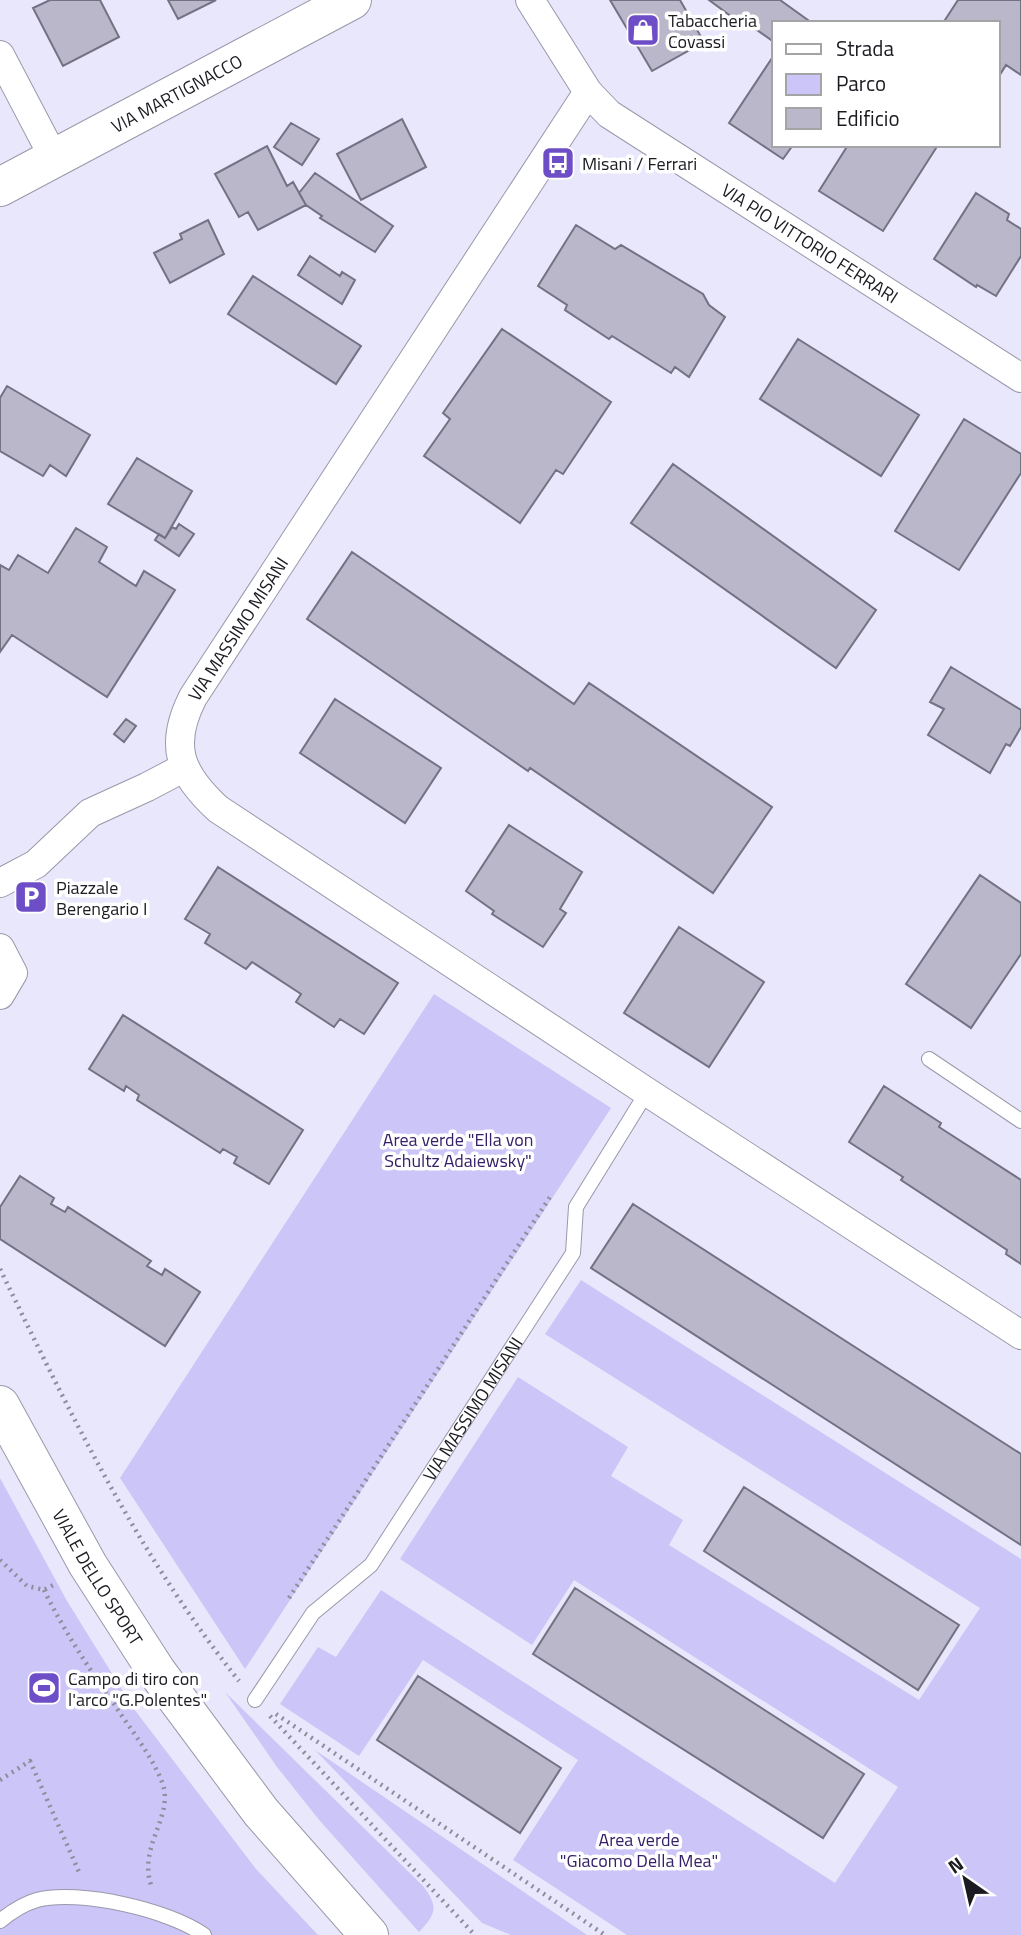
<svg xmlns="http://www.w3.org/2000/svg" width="1021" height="1935" font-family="'Titillium Web',sans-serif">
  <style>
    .green { fill: #ccc5f8 }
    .building { fill: #b9b7c9; stroke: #737182; stroke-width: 2 }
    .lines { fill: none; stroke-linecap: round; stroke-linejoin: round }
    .lane-casing { stroke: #9a98aa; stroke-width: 16 }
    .street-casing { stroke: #9a98aa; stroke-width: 30 }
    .secondary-casing { stroke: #9a98aa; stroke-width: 40 }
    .path { stroke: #8f8d9c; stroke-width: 4.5; stroke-dasharray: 2 5; stroke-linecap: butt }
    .lane { stroke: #fff; stroke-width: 14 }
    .street { stroke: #fff; stroke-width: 28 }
    .secondary { stroke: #fff; stroke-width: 38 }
    .labels { text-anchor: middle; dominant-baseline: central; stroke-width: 7; stroke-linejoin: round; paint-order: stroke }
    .poi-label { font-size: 18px; fill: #1b1a21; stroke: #fff; text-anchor: start }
    .street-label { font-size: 18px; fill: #1b1a21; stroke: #fff }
    .park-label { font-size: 18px; fill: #362169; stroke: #fff }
  </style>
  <rect width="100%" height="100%" fill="#e9e7fb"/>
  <!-- green -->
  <path class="green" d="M434 994 611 1108 245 1669 120 1478Z
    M581 1280 1021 1559V1935H627L513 1860 578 1760 423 1660 359 1756 280 1704 318 1647 336 1657 381 1590 835 1883 898 1787 574 1580 532 1645 400 1559 518 1377 628 1447 611 1476 683 1520 669 1545 919 1700 980 1608 545 1334Z
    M0 1478 67 1601 134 1709 256 1869 318 1935H0Z
    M225 1692 423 1886C439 1907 436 1914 419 1932L320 1821 277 1767Z
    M315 1750 587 1935H511L482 1923Z"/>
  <!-- building -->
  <path class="building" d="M50 0H100L119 37 63 66 33 8Z
    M168 0H216L178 19Z
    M610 0H680L704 42 652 71Z
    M709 0H780L812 23H774V42L747 23 744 26Z
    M958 0H1021V75L1006 65 998 78V23H943Z
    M774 55V145H793L783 159 729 123Z
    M402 119 426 167 361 200 337 154Z
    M291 123 319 139 302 165 274 147Z
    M848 145H938L883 231 819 191Z
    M267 146 287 186 293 182 306 205 258 230 248 212 239 217 215 174Z
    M315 173 393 226 375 252 320 218 322 216 306 205 299 193Z
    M976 193 1009 214 1007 220 1021 229V256L996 296 977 285 976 287 934 259Z
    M208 220 224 254 170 283 154 253 182 239 180 234Z
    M576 225 615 249 621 245 703 294 709 305 725 317 689 377 675 367 671 373 612 336 609 339 565 310 567 305 538 286Z
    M310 256 340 276 342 272 355 280 342 304 298 275Z
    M253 276 361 346 336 384 228 314Z
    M502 329 611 402 563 474 556 470 520 523 424 456 450 419 443 413Z
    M798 339 919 415 881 476 760 399Z
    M7 386 90 435 66 476 50 465 43 476 0 451V398Z
    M964 419 1021 454V473L959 570 895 531Z
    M137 458 192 491 165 538 108 504Z
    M673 464 876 610 836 668 631 523Z
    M179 524 194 534 179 556 155 540 159 534 165 538 172 527 176 529Z
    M76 528 107 547 99 562 136 586 144 571 175 590 107 697 12 635 0 652V565L9 570 18 555 48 573Z
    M352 552 574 704 589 683 772 807 713 893 530 768 528 771 307 619Z
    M951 667 1021 710V727L1010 746 1006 744 990 773 928 735 944 709 930 702Z
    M335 699 441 768 405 823 300 753Z
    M126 719 136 726 124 742 114 734Z
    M509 825 582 872 560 909 566 913 543 947 492 914 494 911 466 891Z
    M218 867 398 983 364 1034 340 1019 334 1027 296 1002 301 994 252 962 246 969 205 943 210 934 185 919Z
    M980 875 1021 903V954L971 1028 906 984Z
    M679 927 764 982 709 1067 624 1013Z
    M123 1015 303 1130 269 1184 234 1163 237 1157 223 1149 220 1153 137 1100 139 1095 126 1086 124 1091 89 1069Z
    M884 1086 941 1123 939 1127 1021 1180V1264L1006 1254 1007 1250 901 1180 903 1177 849 1142Z
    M20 1176 54 1198 51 1204 65 1212 68 1207 151 1261 147 1266 162 1275 165 1269 200 1292 165 1346 0 1239V1207Z
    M633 1204 1021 1454V1545L591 1268Z
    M744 1487 959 1625 918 1690 704 1551Z
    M575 1588 864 1774 823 1838 533 1654Z
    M418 1676 561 1768 520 1833 377 1740Z"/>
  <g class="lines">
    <defs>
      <g id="lane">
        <path d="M929 1059 1021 1121"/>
        <path id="s1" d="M255 1700 313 1613 371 1565 573 1253 576 1207 647 1092"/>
        <path d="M0 1921C11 1912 23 1904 37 1900 78 1889 170 1910 204 1935"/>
      </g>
      <g id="street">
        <path id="s2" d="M530 0 588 92 609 114 1021 378"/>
        <path d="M0 55 54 158"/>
        <path d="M588 92 193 697C168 746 180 774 218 809L647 1092 1021 1335"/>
        <path d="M0 883 36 864 90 813 147 787 183 768"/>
        <path d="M0 948 13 973 0 995"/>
      </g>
      <g id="secondary">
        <path id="s3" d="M0 187 352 0"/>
        <path id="s4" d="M0 1405 88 1565 157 1672 261 1812 369 1935"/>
      </g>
    </defs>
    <!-- lane casing -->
    <use href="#lane" class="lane-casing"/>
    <!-- street casing -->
    <use href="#street" class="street-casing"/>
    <!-- secondary casing -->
    <use href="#secondary" class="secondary-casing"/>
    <!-- path -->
    <path class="path" d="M0 1269C71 1415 137 1553 239 1681
      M0 1560 27 1586 44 1590 57 1583
      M44 1590C64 1631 88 1667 114 1704 130 1729 151 1754 162 1782 175 1816 138 1845 151 1885
      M289 1598 550 1197
      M276 1714 605 1935
      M270 1716 473 1933
      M0 1780 30 1761 79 1872"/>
    <!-- lane -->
    <use href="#lane" class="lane"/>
    <!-- street -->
    <use href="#street" class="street"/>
    <!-- secondary -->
    <use href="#secondary" class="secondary"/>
  </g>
  <!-- icons -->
  <defs>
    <symbol id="shop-square" viewBox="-11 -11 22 22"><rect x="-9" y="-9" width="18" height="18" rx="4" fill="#6e4ec7" stroke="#fff"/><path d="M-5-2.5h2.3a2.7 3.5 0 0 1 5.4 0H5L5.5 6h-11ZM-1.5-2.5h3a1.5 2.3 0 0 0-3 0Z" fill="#fff"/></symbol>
    <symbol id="bus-square" viewBox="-11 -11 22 22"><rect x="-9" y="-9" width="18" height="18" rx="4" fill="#6e4ec7" stroke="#fff"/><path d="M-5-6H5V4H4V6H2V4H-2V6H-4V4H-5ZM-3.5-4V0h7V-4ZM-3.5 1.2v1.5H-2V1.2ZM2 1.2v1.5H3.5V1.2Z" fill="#fff"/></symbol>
    <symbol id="parking-square" viewBox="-11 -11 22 22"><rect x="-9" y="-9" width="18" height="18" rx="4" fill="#6e4ec7" stroke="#fff"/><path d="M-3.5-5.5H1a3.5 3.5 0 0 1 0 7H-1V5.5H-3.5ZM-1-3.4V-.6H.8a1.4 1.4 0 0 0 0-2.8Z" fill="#fff"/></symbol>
    <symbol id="stadium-square" viewBox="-11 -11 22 22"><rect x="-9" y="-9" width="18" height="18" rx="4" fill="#6e4ec7" stroke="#fff"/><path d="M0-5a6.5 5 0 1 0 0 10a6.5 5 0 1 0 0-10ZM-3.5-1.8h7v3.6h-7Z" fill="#fff"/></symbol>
  </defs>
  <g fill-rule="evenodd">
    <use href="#shop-square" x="624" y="11" width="38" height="38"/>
    <use href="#bus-square" x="539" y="144" width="38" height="38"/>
    <use href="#parking-square" x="12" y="878" width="38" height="38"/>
    <use href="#stadium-square" x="25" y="1669" width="38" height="38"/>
  </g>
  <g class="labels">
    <!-- poi labels -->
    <g class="poi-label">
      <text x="668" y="20">Tabaccheria<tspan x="668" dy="21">Covassi</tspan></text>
      <text x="582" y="163">Misani / Ferrari</text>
      <text x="56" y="887">Piazzale<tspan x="56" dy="21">Berengario I</tspan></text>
      <text x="68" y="1678">Campo di tiro con<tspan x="68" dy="21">l'arco "G.Polentes"</tspan></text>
    </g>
    <!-- street labels -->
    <g class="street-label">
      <text stroke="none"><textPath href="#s3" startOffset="200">VIA MARTIGNACCO</textPath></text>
      <text stroke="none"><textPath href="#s2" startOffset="378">VIA PIO VITTORIO FERRARI</textPath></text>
      <text transform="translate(238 629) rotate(-57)">VIA MASSIMO MISANI</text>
      <text stroke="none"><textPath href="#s1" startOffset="366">VIA MASSIMO MISANI</textPath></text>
      <text stroke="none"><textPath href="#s4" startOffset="198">VIALE DELLO SPORT</textPath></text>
    </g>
    <!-- park labels -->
    <g class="park-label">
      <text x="458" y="1139">Area verde "Ella von<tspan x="458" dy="21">Schultz Adaiewsky"</tspan></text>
      <text x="639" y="1839">Area verde<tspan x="639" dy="21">"Giacomo Della Mea"</tspan></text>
    </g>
  </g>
  <!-- legend -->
  <rect x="772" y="21" width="228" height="126" fill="#ffffff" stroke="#a4a3a6" stroke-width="2"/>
  <rect x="786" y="44" width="35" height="10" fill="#ffffff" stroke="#a4a3a6" stroke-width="2"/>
  <text x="836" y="56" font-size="21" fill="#1b1a21">Strada</text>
  <rect x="786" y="74" width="35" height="21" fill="#ccc5f8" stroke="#a4a3a6" stroke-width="2"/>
  <text x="836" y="91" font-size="21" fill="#1b1a21">Parco</text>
  <rect x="786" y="108" width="35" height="21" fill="#b9b7c9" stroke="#a4a3a6" stroke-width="2"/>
  <text x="836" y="126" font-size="21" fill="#1b1a21">Edificio</text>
  <!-- north arrow -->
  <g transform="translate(965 1879) rotate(326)" stroke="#ffffff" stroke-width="5" paint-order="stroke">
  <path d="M0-5L12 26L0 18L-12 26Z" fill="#1b1a21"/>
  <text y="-10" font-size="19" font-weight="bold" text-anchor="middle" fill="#1b1a21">N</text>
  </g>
</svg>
